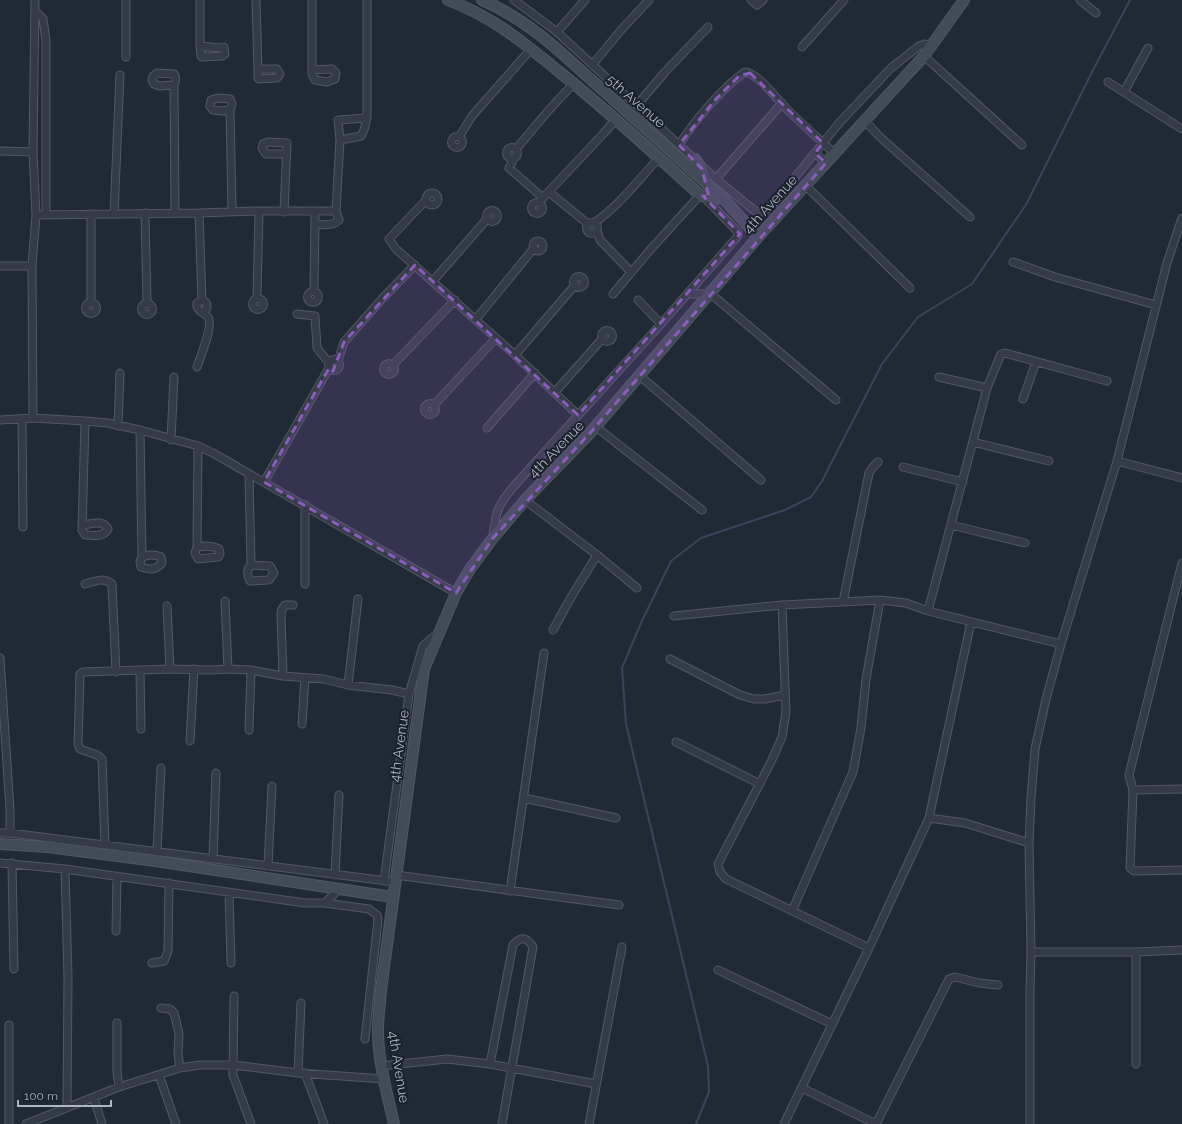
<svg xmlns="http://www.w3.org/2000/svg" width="1182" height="1124" font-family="Raleway,sans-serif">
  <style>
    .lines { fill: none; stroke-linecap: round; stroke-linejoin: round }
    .stream { stroke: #36475d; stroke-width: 2 }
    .street-casing { stroke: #515963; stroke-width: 9 }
    .secondary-casing { stroke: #515963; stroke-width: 12 }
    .street { stroke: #343b46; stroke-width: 7 }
    .secondary { stroke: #424b58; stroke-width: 10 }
    .marked { fill: #8d5cc0; fill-opacity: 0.2; stroke: #8d5cc0; stroke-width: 3; stroke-dasharray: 8 5; stroke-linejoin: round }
    .labels { text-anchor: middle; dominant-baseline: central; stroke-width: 4; stroke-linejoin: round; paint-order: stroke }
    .street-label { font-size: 14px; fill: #aeb6c2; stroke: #19202a }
  </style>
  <rect width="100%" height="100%" fill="#202a35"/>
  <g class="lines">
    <!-- stream -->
    <path class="stream" d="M696 1124 709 1092 708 1066 626 724 622 668 641 623 671 561 701 538 785 510 811 497 822 481 882 364 918 317 972 284 1027 203 1093 70 1130 0"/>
    <defs>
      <path id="street" d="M126 0V57
        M200 0V46
        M256 0 258 69
        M514 0 557 32 716 179 755 211 761 212 767 209 774 203 840 122 891 68 919 46 925 44 931 46
        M751 0 757 5 763 0
        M1080 0 1096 13
        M35 11 43 19 46 40V215
        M557 32 585 0
        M200 46 220 48 224 47 225 54 222 56 202 57 201 56Z
        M802 47 844 0
        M924 56 1022 145
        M593 64 622 29 649 0
        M258 69H277L280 74 277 78 259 79 258 78Z
        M312 70 332 69 336 73 335 79 327 82 315 80 312 74V0
        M1108 82 1182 129
        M174 85 159 86 154 84 152 80 153 76 157 73 174 74C177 78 176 81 174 85L175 213
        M1124 92 1148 48
        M637 105 665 72 708 27
        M230 110 221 111 213 110 210 106 211 100 218 98 230 99 232 104 230 110 232 211
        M864 120 880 137 970 217
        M451.5 142a5.5 5.5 0 1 1 11 0a5.5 5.5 0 1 1-11 0Z
        M459 137 472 116 531 49
        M340 140 361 136 364 130 367 118V0
        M679 145C694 121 723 87 745 72 758 74 773 94 782 104 798 121 817 137 834 153
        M506.5 153a5.5 5.5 0 1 1 11 0a5.5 5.5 0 1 1-11 0Z
        M516 149C535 127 553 103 574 84
        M0 151 33 152
        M815 153 826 163
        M514 158 509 168 543 198
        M716 179 782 103
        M806 186 910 288
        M549 192 588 224
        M426 199a6 6 0 1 1 12 0a6 6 0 1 1-12 0Z
        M426 200 389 239 396 249 515 355 578 415
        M539 202 604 133 616 119
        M531.5 208a5.5 5.5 0 1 1 11 0a5.5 5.5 0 1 1-11 0Z
        M486.5 216a5.5 5.5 0 1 1 11 0a5.5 5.5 0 1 1-11 0Z
        M312 211 315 215 314 291
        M284 212 287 143 268 142 263 144 262 148 266 154H286
        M145 213 147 303
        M199 213 202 300
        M91 214V303
        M114 214 120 75
        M36 215 199 213 259 211H336
        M586.5 228a5.5 5.5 0 1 1 11 0a5.5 5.5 0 1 1-11 0Z
        M315 223C322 226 335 225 339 220L336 211 340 140 338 120 367 118
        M594 223C619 206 638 180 659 158
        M597 231 600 240 631 272
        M533 246a5 5 0 1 1 10 0a5 5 0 1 1-10 0Z
        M1013 262 1055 277 1156 305
        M0 266H32
        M573.5 282a5.5 5.5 0 1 1 11 0a5.5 5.5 0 1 1-11 0Z
        M433 281 487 219
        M307.5 297a5.5 5.5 0 1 1 11 0a5.5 5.5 0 1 1-11 0Z
        M613 294 650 250 700 195
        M687 294H711L836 400
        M257 298 259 211
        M252.5 304a5.5 5.5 0 1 1 11 0a5.5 5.5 0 1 1-11 0Z
        M202 300C209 303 208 309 203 313 199 310 196 308 197 303Z
        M638 300 661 324
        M85.5 308a5.5 5.5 0 1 1 11 0a5.5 5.5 0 1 1-11 0Z
        M141.5 309a5.5 5.5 0 1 1 11 0a5.5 5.5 0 1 1-11 0Z
        M297 314 315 316 317 348 329 363
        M476 319 534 248
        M601.5 336a5.5 5.5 0 1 1 11 0a5.5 5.5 0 1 1-11 0Z
        M515 355 575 285
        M328.5 365a5.5 5.5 0 1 1 11 0a5.5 5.5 0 1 1-11 0Z
        M338 361 344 342 382 299 415 265
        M383.5 369a5.5 5.5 0 1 1 11 0a5.5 5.5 0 1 1-11 0Z
        M393 365 455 300
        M197 367C200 357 214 326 208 317 208 316 203 313 203 313
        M640 376 761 480
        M939 377 987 388
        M555 392 602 339
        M1023 399 1036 362
        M424.5 409a5.5 5.5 0 1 1 11 0a5.5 5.5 0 1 1-11 0Z
        M434 405 496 338
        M33 418 32 266 36 215 33 152 35 0
        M22 419 23 527
        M0 420 33 418 85 421 108 423 140 430 198 446 213 453 456 593
        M118 426 120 373
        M596 427 702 510
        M487 428 535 373
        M140 430 142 557 140 562 141 567C150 570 156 570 162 563L161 557C154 554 149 554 142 557
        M171 440 174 377
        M973 442 1049 461
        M1117 461 1182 478
        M903 467 963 482
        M249 474 251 565C246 570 247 575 250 581L269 580 274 573 270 566 251 565
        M264 482 329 368
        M525 500 597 555 637 588
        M83 525C92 524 103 519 108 529 103 538 94 535 85 535L82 530 85 421
        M951 525 1025 543
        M493 537C496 512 496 508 513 487L661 324 738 236V232L703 196
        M197 547C204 546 212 545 219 549L220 554 218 557 198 559 195 553 197 547 198 446
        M1182 563 1129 775 1133 790 1130 868 1134 871 1182 870
        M85 584C95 581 103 577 112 584L116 672
        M305 584V505
        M225 601 228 669
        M843 602 869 473 873 467 878 462
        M782 605 786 712 782 737 771 762 718 864 720 872 726 879 869 948
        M167 606 170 669
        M928 611 987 388 1001 354 1005 353 1107 381
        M674 616 782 605 880 600 906 603 928 611 1061 644
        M553 630 570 599 597 555
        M0 658 10 809V833
        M670 659 740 695 754 699H765L785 695
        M140 671 141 729
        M283 676 281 614 282 609 285 605H293
        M348 685 358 599
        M302 724 305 678
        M249 730 251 670
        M190 741 194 669
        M676 742 760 784
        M1133 790 1182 789
        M524 798 616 818
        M929 818 965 823 1029 843
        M0 833H10L395 882
        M105 845 102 759 97 755 80 749 78 744 80 674 83 672 170 669 211 670 228 669 251 670 283 676 324 679 348 685 392 690 409 694
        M157 852 161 768
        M213 859 216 773
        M0 863 65 869 305 903H325L369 909 377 915 378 920 365 1039
        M12 863 14 969
        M268 866 272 786
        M65 869 68 977 67 1108
        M335 875 339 795
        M396 875 619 905
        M384 881 409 694 423 646 438 633
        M510 891 544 653
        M229 892 231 963
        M325 903 339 889
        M792 911 853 772 861 728 866 679 880 600
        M116 931 117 876
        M1031 952H1136L1182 950
        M1136 952V1064
        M152 963 164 961 168 951 169 883
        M718 970 832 1024
        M234 996 233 1075 251 1124
        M161 1008 170 1009 174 1013 179 1033 178 1054 180 1068
        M117 1023V1071L119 1087
        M490 1064 513 945C521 936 527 937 533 947L502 1124
        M381 1066 447 1059 490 1064 596 1084
        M298 1073 301 1003
        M305 1073 324 1124
        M159 1075 176 1124
        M802 1088 876 1124
        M94 1098 102 1124
        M9 1124V1025
        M26 1124 119 1087 180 1068 200 1065H234L298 1073 384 1079
        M589 1124 622 947
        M784 1124 869 948 929 818 971 622
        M876 1124 949 979 955 977 979 983 998 985
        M1030 1124V989L1031 952 1029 843 1031 798 1035 749 1046 699 1061 644 1117 461 1167 263 1182 218"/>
      <path id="secondary" d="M448 0C495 18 524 43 562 74 610 113 655 154 700 195L703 196 724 199
        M482 0C510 12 535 30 557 49L724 199 758 237
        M695 159 702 169 706 183
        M0 844 48 847 156 861 392 897
        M394 1124C387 1093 378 1062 378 1030 378 1017 380 1003 381 990L424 669 456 593 470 569 493 538 525 500 590 433 758 237 924 56 964 0"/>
    </defs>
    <!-- street casing -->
    <use href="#street" class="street-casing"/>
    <!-- secondary casing -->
    <use href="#secondary" class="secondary-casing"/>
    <!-- street -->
    <use href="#street" class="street"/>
    <!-- secondary -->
    <use href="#secondary" class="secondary"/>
  </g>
  <!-- marked area -->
  <path class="marked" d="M750 73 823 143 815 153 826 163 590 433 493 538 456 593 264 482 329 368 333 371 344 342 415 265 578 415 740 234 703 196 709 197 702 169 679 145 715 100 739 76Z"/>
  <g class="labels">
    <!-- street labels -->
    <g class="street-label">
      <text transform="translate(636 101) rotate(41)">5th Avenue</text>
      <text transform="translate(770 204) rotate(-48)">4th Avenue</text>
      <text transform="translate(556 449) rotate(-46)">4th Avenue</text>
      <text transform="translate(399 746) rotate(-82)">4th Avenue</text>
      <text transform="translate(399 1067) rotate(81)">4th Avenue</text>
    </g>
  </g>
  <!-- scale -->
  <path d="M18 1100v6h93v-6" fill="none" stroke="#aeb6c2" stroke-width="2"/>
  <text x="24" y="1100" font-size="12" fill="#aeb6c2" stroke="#19202a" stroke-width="3" paint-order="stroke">100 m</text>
</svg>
